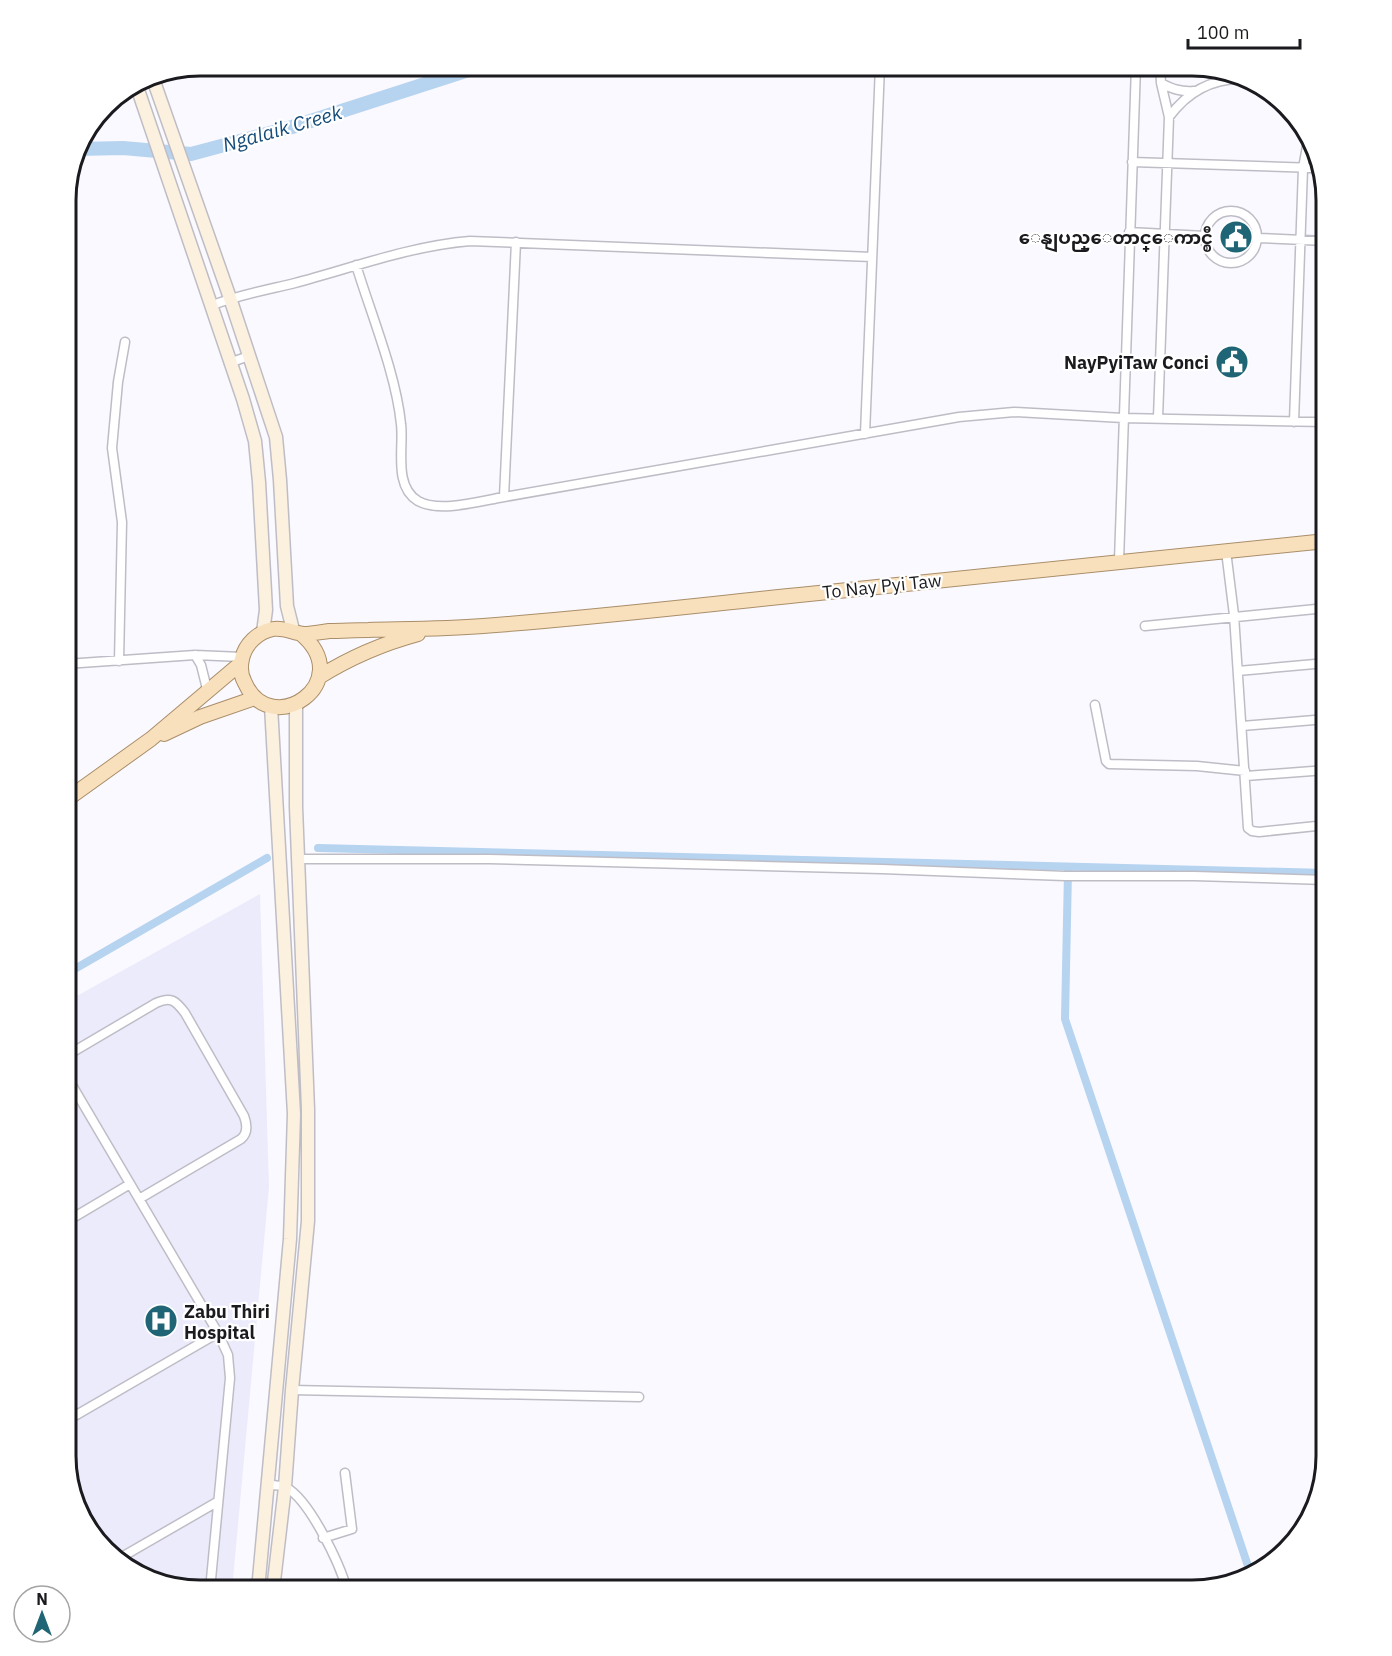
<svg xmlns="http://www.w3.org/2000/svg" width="1392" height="1656" font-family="'IBM Plex Sans','Noto Sans Myanmar',sans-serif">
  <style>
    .built { fill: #ecebfc }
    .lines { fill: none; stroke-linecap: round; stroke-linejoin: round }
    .canal { stroke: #b6d3f0; stroke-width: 8 }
    .river { stroke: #b6d3f0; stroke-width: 14 }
    .street-casing { stroke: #bebdc6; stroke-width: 11 }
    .secondary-casing { stroke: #bebdc6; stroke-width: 15 }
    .primary-casing { stroke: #a98e69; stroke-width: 16 }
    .street { stroke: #fff; stroke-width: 8 }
    .secondary { stroke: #fcf0de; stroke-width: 12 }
    .primary { stroke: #f9e0bd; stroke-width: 14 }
    .labels { text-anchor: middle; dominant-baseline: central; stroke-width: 4.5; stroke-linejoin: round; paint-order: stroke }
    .poi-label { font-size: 18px; font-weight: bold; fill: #1b1b1f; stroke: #fff; text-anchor: end }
    .street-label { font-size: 18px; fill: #1b1b1f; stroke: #fff }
    .water-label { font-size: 20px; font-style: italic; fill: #164c79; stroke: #fff }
    .rim { fill: none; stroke: #1b1b1f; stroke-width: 3 }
  </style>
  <rect width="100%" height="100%" fill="#faf9ff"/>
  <!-- built -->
  <path class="built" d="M260 894 269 1187 232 1590H200L141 1576 89 1531 66 1456V1002Z"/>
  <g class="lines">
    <!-- canal -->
    <path class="canal" d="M318 848 1326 873
      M1068 871 1065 1019 1250 1572
      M66 974 267 858"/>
    <!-- river -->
    <path class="river" d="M78 149 123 148 191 154 292 127 481 66"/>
    <defs>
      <path id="street" d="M1160 66 1161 83 1169 117
        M1161 83C1172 89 1181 92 1194 91
        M1132 162 1316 168
        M1205 237a26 26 0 1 1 52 0a26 26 0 1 1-52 0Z
        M1129 232 1205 236
        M1258 238 1326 241
        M356 265C371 314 396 374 401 424 404 447 393 486 418 501 440 513 480 501 504 497L959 417 1014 412 1123 418 1326 422
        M210 306C238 295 266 290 295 283 352 268 410 246 470 241L872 257
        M229 363 249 356
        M1158 418 1169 117C1188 91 1212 78 1244 79
        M1294 422 1303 168 1308 141
        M865 434 880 66
        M504 497 516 242
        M1325 541 1326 525
        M1226 551 1234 615 1248 828 1252 831 1259 832 1326 825
        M66 555 70 535H66
        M1119 561 1136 66
        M1145 626 1326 608
        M195 655 201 665 207 689
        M119 661 122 522 112 448 118 382 125 342
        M66 664 195 655 242 657
        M1238 671 1326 663
        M1095 705 1106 761 1109 764 1197 766 1245 771
        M1242 726 1326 719
        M1246 776 1326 770
        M298 859H489L882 869 1065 876H1194L1326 880
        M66 1056 156 1003C171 996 176 1001 185 1013L244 1116C247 1124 248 1133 241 1139L139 1199
        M66 1075 218 1333 228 1355 230 1378 210 1590
        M66 1222 130 1184
        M292 1390 639 1397
        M66 1421 218 1333
        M268 1485C274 1485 282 1485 287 1488 310 1501 340 1564 347 1590
        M323 1538 352 1529 345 1473
        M120 1558 217 1502"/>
      <path id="secondary" d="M152 76 230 298 276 437 280 480 287 606 293 630
        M136 84 243 399 255 441 259 482 266 610 263 632
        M258 1590 290 1239 294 1114 271 706
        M273 1590 285 1487 292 1390 308 1221V1109L296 807V704"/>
      <path id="primary" d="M301 634C358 682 271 741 245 683 241 676 240 667 242 659 245 644 258 632 273 629 284 627 293 633 304 634 312 634 321 632 329 631 342 631 355 630 368 630 406 629 445 629 483 626 592 618 700 605 809 594 981 576 1153 558 1326 541
        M319 677C351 657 381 644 418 634
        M164 734 200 717 255 698
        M66 800 151 739 241 663"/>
    </defs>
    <!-- street casing -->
    <use href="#street" class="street-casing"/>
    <!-- secondary casing -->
    <use href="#secondary" class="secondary-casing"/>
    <!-- primary casing -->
    <use href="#primary" class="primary-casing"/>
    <!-- street -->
    <use href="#street" class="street"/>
    <!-- secondary -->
    <use href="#secondary" class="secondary"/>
    <!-- primary -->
    <use href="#primary" class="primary"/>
  </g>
  <!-- icons -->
  <defs>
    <symbol id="civic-disc" viewBox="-11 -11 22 22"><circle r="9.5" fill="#1f6575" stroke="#fff"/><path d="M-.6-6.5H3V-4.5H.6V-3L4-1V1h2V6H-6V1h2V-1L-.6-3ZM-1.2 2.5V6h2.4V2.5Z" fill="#fff"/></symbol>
    <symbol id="hospital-disc" viewBox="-11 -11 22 22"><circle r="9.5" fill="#1f6575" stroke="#fff"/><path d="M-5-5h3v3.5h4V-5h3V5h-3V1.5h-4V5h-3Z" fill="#fff"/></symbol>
  </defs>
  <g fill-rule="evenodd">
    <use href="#civic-disc" x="1217" y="218" width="38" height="38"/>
    <use href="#civic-disc" x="1213" y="343" width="38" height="38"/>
    <use href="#hospital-disc" x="142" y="1302" width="38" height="38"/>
  </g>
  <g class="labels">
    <!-- poi labels -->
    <g class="poi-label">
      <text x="1213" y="237">ေနျပည္ေတာင္ေကာင္စီ</text>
      <text x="1209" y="362">NayPyiTaw Conci</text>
      <text x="184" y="1311" text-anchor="start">Zabu Thiri<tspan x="184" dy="21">Hospital</tspan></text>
    </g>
    <!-- street labels -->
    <g class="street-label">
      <text transform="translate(882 586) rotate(-6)">To Nay Pyi Taw</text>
    </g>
    <!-- water labels -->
    <g class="water-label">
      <text transform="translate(282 128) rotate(-16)">Ngalaik Creek</text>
    </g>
  </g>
  <!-- crop -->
  <path d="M0 0H1392V1656H0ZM200 76H1192A124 124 0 0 1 1316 200V1456A124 124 0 0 1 1192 1580H200A124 124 0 0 1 76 1456V200A124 124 0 0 1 200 76Z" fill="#fff" fill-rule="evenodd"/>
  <path class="rim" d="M200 76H1192A124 124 0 0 1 1316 200V1456A124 124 0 0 1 1192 1580H200A124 124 0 0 1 76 1456V200A124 124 0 0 1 200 76Z"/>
  <!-- north arrow -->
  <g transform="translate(42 1614)"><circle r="28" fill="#ffffff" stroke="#a4a4a5" stroke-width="1.5"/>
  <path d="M0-4.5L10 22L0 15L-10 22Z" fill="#1f6575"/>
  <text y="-9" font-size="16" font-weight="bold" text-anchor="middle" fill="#1b1b1f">N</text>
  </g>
  <!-- scale -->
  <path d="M1188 39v9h112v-9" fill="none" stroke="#1b1b1f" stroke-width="3"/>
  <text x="1197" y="39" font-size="18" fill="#1b1b1f" stroke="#ffffff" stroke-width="4.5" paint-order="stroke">100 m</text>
</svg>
